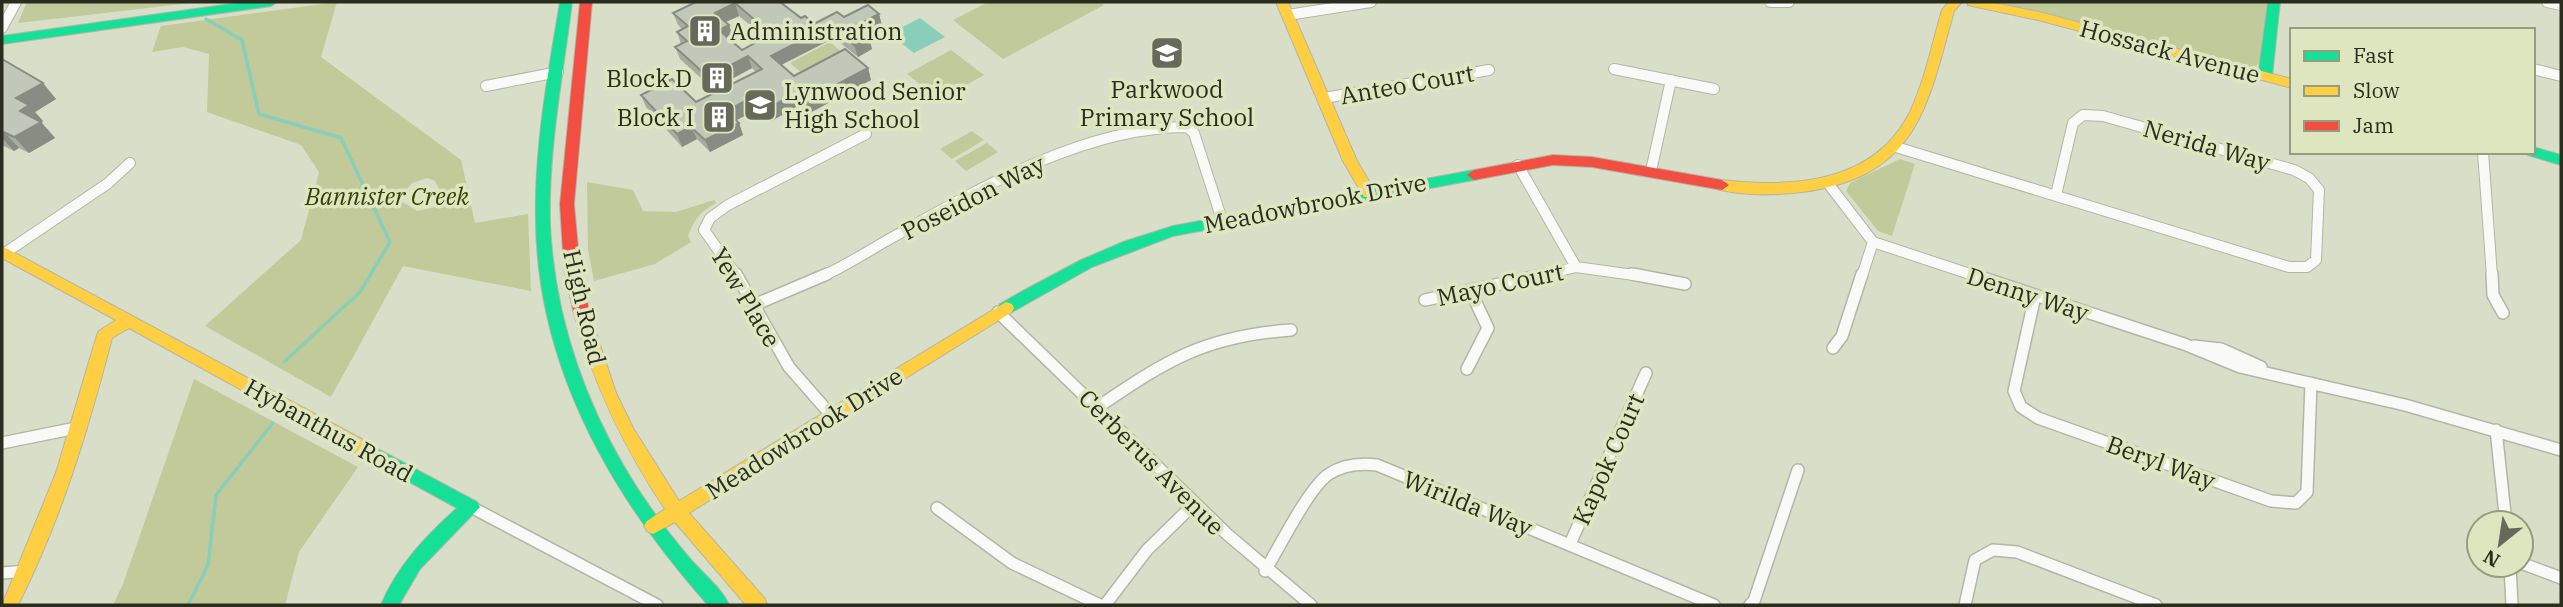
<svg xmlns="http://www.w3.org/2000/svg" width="2563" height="607" font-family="'IBM Plex Serif',serif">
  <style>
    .green { fill: #c1ca9a }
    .forest { fill: #c1ca98; fill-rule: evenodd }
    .water { fill: #89ceb8 }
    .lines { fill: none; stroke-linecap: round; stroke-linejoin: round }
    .stream { stroke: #89ceb8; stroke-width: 3.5 }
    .street-far1-casing { stroke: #b3b6a6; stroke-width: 12 }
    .street-casing { stroke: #b3b6a6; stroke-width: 14 }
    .fast-casing { stroke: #b3b6a6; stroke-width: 2 }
    .slow-casing { stroke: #b3b6a6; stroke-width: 2 }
    .jam-casing { stroke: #b3b6a6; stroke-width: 2 }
    .street-far1 { stroke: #f9faf7; stroke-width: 10 }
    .street { stroke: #f9faf7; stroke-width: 11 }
    .fast { fill: #16e098; fill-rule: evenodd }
    .slow { fill: #ffcf43; fill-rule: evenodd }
    .jam { fill: #f24e42; fill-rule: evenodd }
    .wall { fill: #a7ac9f; fill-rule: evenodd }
    .shaded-wall { fill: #888c82 }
    .building { fill: #c2c8b9; stroke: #888c82; stroke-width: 2; fill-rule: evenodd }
    .labels { text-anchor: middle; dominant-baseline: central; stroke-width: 7; stroke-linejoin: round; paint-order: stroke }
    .poi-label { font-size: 24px; fill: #2a2c1e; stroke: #dee6c0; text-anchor: start }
    .street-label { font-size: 24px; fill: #2a2c1e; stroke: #dee6c0 }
    .park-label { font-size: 24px; font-style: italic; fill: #394007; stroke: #dee6c0 }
  </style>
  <rect width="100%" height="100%" fill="#d9dec8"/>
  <!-- green -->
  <path class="green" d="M27 2H200L18 23Z
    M988 2H1100L1104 5 1003 59 953 20Z
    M1998 2H2268L2264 57 2256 66 2245 68Z
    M830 42 850 59 810 80 790 63Z
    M951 50 984 75 940 100 907 74Z
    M972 131 984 140 952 159 940 149Z
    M987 143 998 152 966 171 955 161Z
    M1900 159 1915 164 1892 236 1878 231 1846 191 1850 183Z
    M587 182 633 190 643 211 676 212 714 200 716 203C701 211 694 219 688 236L691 242 655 264 594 281 588 249Z"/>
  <!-- forest -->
  <path class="forest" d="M337 2 321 57 461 160 475 223 528 214 531 291 403 266 331 397 205 326 301 240 319 172 301 145 207 112 209 54 183 47 152 52 161 26ZM427 178 434 180 446 201 440 206 417 211 398 199 412 183Z
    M194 379 358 467 299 552 285 605H113L123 584Z"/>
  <!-- water -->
  <path class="water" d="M920 18 945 37 914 53 889 34Z"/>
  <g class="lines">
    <!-- stream -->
    <path class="stream" d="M206 19 242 40 259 114 341 138 390 242 360 292 284 362
      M188 605 208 565 216 495 273 423"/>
    <defs>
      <path id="street-far1" d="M1770 2H1789
        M2547 2 2561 5
        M1288 15 1371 2
        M2 28 16 2
        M1614 69 1714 89
        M2533 69 2561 76
        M486 86 558 72
        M1324 98 1489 70
        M1896 147 2289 267H2307L2316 260 2319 190 2309 178 2294 170 2103 116 2083 115 2073 123 2056 195
        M2483 152 2492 276
        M1518 165 1576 267
        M1651 171 1671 80
        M1827 182 1873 242 1862 276
        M1873 242 1976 276
        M5 253 107 184 130 163
        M737 276 704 230 710 218 728 205 866 134
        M823 276C847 265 870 250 893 237 980 188 1085 127 1187 127L1194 133 1222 220
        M1539 276 1576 267 1641 276"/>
      <path id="street" d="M736 274 789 367 831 415
        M1632 274 1685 284
        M1971 274 2184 344 2240 367 2405 405 2561 450
        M2492 274 2493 295 2503 313
        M2035 296 2014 391 2021 407 2038 418 2271 501 2296 503 2307 492 2311 383
        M1425 300 1547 274
        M754 305 827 274
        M998 312 1228 535 1311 605
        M2194 346 2221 349 2261 367
        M1833 348 1842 336 1862 274
        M1467 369 1488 328 1471 292
        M1098 407C1167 360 1205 336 1291 330
        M2496 430 2506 523
        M2 443 81 427
        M471 507 657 605
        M937 508 1012 563 1100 605
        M1570 544 1646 373
        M2521 563 2561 578
        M2510 565 2512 605
        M1265 571C1279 548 1309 487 1329 474 1344 464 1360 463 1377 465L1714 605
        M2 573 27 571
        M1105 605 1147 550 1193 505
        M1750 605 1754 601 1798 470
        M1965 605 1975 560 1993 550 2017 552 2156 605"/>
      <path id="fast" d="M245 2H277L271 6 2 44V36Z
        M560 2H572C563 75 548 150 550 224 554 312 582 395 626 470 645 502 668 533 692 561 704 574 722 589 729 605H708C613 498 538 370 536 223 534 149 548 74 560 2Z
        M2268 2H2280L2272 77 2265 81 2258 77Z
        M2533 147 2561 155V165L2528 155 2526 152H2533Z
        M1474 170 1481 175 1479 179 1173 236 1092 267 1012 312H1000L998 308 1000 304 1021 292 1081 260 1123 242 1173 226Z
        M359 439 477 502 480 507 420 569 399 605H381C398 565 425 537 457 508L353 451 350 446 353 441Z"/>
      <path id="slow" d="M1276 2H1288L1357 161 1376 193 1374 197H1364L1343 161Z
        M1949 2H1962L1954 11C1927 107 1918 177 1802 192 1776 195 1743 196 1717 189L1715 185 1717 181 1722 180C1792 188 1874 184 1910 112 1925 80 1932 44 1942 10Z
        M1967 2H1990L2043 13 2292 79V88L2042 21 1968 5Z
        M2 246 365 441 368 446 365 451 359 453 353 451 129 328 112 338C88 430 61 520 18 605H2L56 473 97 335 99 331 116 320 2 258Z
        M1006 302 1012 304 1014 308 1012 312 689 513 765 599 767 605H746L675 522 653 534 647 531 644 526 647 521 665 509C623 446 593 383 573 310L575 306H587L616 393 633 428 679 501Z"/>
      <path id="jam" d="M580 2H592L574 204 580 269 589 310 587 314H575L573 310 564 269 560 204Z
        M1553 155 1592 157 1722 180 1729 185 1722 190 1592 167 1553 165 1474 180 1467 175 1474 170Z"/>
    </defs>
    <!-- street-far1 casing -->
    <use href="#street-far1" class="street-far1-casing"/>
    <!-- street casing -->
    <use href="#street" class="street-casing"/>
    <!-- fast casing -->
    <use href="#fast" class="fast-casing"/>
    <!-- slow casing -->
    <use href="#slow" class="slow-casing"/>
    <!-- jam casing -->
    <use href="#jam" class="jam-casing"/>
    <!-- street-far1 -->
    <use href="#street-far1" class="street-far1"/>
    <!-- street -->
    <use href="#street" class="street"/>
    <!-- fast -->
    <use href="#fast" class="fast"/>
    <!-- slow -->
    <use href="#slow" class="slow"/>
    <!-- jam -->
    <use href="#jam" class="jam"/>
  </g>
  <!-- wall -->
  <path class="wall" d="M696 2H780L801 18 814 24 844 17 879 14 882 26 865 34 872 49 858 57 834 38 781 65 794 76 868 68 871 80 806 115 797 107 771 121 758 109 736 120 739 123 743 135 710 152 697 139 682 147 646 107 641 95 696 102 756 72 752 68 713 89 680 59 675 47 681 44 677 32 682 29 678 25 673 13ZM739 16 765 37 742 50 730 39 733 37 729 25 725 22Z
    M2 59 56 99 35 112 43 121 41 122 55 138 29 153 19 148 14 151 4 146H2Z"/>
  <!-- shaded-wall -->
  <path class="shaded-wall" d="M735 3 739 16 719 25 715 13Z
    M879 14 882 26 858 38 855 26Z
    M729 25 733 37 724 42 719 30Z
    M831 25 834 38 775 68 771 56Z
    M869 37 872 49 858 57 854 45Z
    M748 56 752 68 713 89 708 77Z
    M868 68 871 80 806 115 802 103Z
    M43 83 56 99 35 112 43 121 41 122 55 138 29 153 14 137 20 111 16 98Z
    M792 95 797 107 771 121 767 109Z
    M753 97 758 109 731 123 726 111Z
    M739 123 743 135 710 152 705 140Z
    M691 127 697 139 682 147 677 134Z
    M4 132 19 148 14 151 2 138V133Z"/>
  <!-- building -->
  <path class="building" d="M696 2H780L801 18 805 16 814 24 837 12 844 17 868 5 879 14 855 26 869 37 854 45 831 25 771 56 794 76 845 49 868 68 802 103 792 95 767 109 753 97 726 111 739 123 705 140 691 127 677 134 641 95 672 79 696 102 762 69 748 56 708 77 675 47 687 41 677 32 688 26 673 13ZM735 3 770 33 769 35 742 50 719 30 729 25 715 13Z
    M2 59 43 83 16 98 29 105 20 111 41 122 14 137 4 132 2 133Z"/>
  <!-- icons -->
  <defs>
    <symbol id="building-square" viewBox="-11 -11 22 22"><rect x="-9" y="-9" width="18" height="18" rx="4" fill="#676a5a" stroke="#dee6c0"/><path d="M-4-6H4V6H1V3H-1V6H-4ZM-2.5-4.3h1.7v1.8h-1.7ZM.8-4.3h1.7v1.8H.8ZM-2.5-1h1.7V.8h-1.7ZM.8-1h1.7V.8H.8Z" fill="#fff"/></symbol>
    <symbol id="school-square" viewBox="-11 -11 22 22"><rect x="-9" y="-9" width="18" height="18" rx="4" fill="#676a5a" stroke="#dee6c0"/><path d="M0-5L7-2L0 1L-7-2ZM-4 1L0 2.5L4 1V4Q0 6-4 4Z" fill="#fff"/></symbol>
  </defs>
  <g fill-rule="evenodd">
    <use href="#building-square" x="686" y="12" width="38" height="38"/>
    <use href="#school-square" x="1148" y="34" width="38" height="38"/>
    <use href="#building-square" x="698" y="59" width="38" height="38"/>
    <use href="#school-square" x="741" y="86" width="38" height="38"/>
    <use href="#building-square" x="700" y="98" width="38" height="38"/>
  </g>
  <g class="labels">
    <!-- poi labels -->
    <g class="poi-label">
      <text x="730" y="31">Administration</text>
      <text x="692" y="78" text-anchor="end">Block D</text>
      <text x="1167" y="89" text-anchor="middle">Parkwood<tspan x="1167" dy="28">Primary School</tspan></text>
      <text x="784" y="91">Lynwood Senior<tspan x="784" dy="28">High School</tspan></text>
      <text x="694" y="117" text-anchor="end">Block I</text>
    </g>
    <!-- street labels -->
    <g class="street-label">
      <text transform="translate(2170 51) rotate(15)">Hossack Avenue</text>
      <text transform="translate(1407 84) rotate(-10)">Anteo Court</text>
      <text transform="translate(2207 145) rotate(16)">Nerida Way</text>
      <text transform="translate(973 197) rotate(-27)">Poseidon Way</text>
      <text transform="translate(1315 203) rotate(-11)">Meadowbrook Drive</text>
      <text transform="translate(1500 284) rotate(-12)">Mayo Court</text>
      <text transform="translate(2028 294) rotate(18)">Denny Way</text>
      <text transform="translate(746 297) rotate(59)">Yew Place</text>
      <text transform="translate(585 307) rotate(77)">High Road</text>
      <text transform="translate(329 430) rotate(29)">Hybanthus Road</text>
      <text transform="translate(804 433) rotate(-32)">Meadowbrook Drive</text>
      <text transform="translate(1608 459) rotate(-66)">Kapok Court</text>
      <text transform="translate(1152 462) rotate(45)">Cerberus Avenue</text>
      <text transform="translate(2161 462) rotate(20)">Beryl Way</text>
      <text transform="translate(1468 503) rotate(22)">Wirilda Way</text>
    </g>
    <!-- park labels -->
    <g class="park-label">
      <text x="387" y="196">Bannister Creek</text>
    </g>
  </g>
  <!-- border -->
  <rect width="2563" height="607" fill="none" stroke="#2a2c1e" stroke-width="7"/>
  <!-- legend -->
  <rect x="2290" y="28" width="245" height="126" fill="#dee6c0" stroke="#969c7f" stroke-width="2"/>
  <rect x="2304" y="51" width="35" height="10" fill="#16e098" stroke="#969c7f" stroke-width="2"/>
  <text x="2353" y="63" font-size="21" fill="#2a2c1e">Fast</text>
  <rect x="2304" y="86" width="35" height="10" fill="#ffcf43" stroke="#969c7f" stroke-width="2"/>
  <text x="2353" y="98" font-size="21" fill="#2a2c1e">Slow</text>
  <rect x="2304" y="121" width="35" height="10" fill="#f24e42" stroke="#969c7f" stroke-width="2"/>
  <text x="2353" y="133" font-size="21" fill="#2a2c1e">Jam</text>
  <!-- north arrow -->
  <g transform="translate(2500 544) rotate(210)"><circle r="33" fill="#dee6c0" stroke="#969c7f" stroke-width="2"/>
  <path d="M0-5L12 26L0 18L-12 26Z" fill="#676a5a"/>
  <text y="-10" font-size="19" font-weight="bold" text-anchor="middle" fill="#2a2c1e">N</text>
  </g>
</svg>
